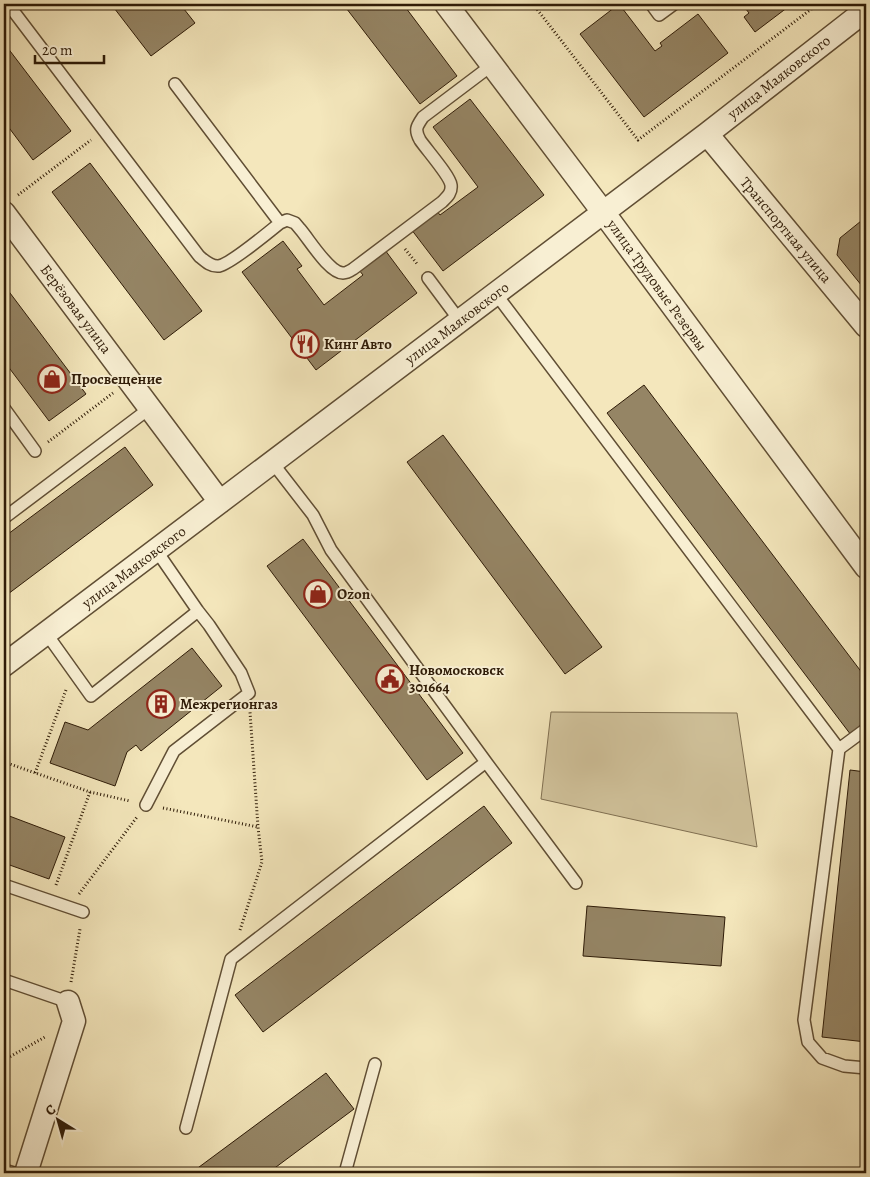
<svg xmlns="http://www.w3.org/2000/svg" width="870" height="1177" font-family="Alegreya,serif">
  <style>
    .green { fill: #d2c49d; stroke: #807052 }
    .building { fill: #958565; stroke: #2e1b07 }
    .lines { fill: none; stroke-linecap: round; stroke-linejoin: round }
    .lane-casing { stroke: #604e34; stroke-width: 14 }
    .street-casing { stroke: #604e34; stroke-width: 25 }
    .path { stroke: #2e1b07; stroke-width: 3; stroke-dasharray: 1 2.5; stroke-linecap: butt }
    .lane { stroke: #f8efd3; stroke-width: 11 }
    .street { stroke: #f8efd3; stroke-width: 22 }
    .labels { text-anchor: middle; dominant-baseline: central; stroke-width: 4; stroke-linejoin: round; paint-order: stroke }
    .street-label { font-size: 15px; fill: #2e1b07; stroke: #f8efd3 }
    .poi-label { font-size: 15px; font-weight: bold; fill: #2e1b07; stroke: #f8efd3; text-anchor: start }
  </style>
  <rect width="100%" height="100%" fill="#f4e7bc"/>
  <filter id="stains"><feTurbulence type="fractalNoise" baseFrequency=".004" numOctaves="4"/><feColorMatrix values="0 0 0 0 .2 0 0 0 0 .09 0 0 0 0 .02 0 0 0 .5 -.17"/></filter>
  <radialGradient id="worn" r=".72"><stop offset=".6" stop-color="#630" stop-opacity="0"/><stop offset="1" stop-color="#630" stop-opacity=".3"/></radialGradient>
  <!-- green -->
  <path class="green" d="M551 712 737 713 757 847 541 799Z"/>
  <!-- building -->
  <path class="building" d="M111 4H180L195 23 151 56Z
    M343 4H403L457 76 420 104Z
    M619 4 655 51 662 46 660 43 698 14 728 53 644 117 580 34Z
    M742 4H792L755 32 744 17 749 13Z
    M4 43 71 131 33 160 4 121Z
    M470 99 544 195 443 271 411 229 436 210 440 215 478 187 433 127Z
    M90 163 202 311 164 340 52 192Z
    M866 217V287L862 286 837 255 840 238Z
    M283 241 302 266 297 269 324 305 363 275 359 270 385 250 417 293 316 370 242 272Z
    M4 285 86 394 49 421 4 361Z
    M644 385 866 678V724L851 735 607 413Z
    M443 435 602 647 565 674 407 462Z
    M125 447 153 485 4 597V537Z
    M303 539 463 753 427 780 267 566Z
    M192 648 222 686 141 751 136 745 127 752 115 786 50 763 65 722 88 730Z
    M850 770 866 772V1042L822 1037Z
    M484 806 512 843 263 1032 235 995Z
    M4 814 65 837 49 879 4 863Z
    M587 906 725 917 721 966 583 956Z
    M326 1073 354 1109 268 1173H191Z"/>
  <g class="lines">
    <defs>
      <path id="lane" d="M8 4 199 256C205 261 211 267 219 266 230 264 269 232 280 223L287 220 295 223 300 229C309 239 329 273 343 273 346 273 350 271 353 269L442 202C447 197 452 193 451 185 450 176 426 149 420 140 414 129 417 126 423 117L492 65
        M651 4 659 15 674 4
        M175 84 280 223
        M428 278 460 321
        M496 294 839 749 804 1020 808 1042 822 1058 844 1066 866 1068
        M4 408 35 451
        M4 518 150 408
        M46 633 91 696 198 611
        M839 749 866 729
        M486 762 576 883
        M146 805 174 751 249 693 241 673 209 625 198 611 156 550
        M4 885 83 912
        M4 980 68 1002
        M186 1128 231 959 486 762 331 550 313 515 272 462
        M4 1170 14 1173
        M345 1173 375 1064"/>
      <path id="street" d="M446 4 603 212 866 567
        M707 134 866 326
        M4 213 220 502
        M4 665 707 134 866 10
        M26 1173 74 1021 68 1002"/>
    </defs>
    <!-- lane casing -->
    <use href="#lane" class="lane-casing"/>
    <!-- street casing -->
    <use href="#street" class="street-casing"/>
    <!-- path -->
    <path class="path" d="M533 4 638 140 818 4
      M18 195 91 140
      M405 249 418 265
      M48 442 113 393
      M4 762 90 792 130 801
      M35 773 66 690
      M163 808 258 827
      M56 885 90 792
      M79 894 137 817
      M240 930 262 862 258 827 250 712
      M71 982 80 929
      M4 1060 45 1037"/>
    <!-- lane -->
    <use href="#lane" class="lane"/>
    <!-- street -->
    <use href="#street" class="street"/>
  </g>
  <!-- icons -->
  <defs>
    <symbol id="restaurant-ring" viewBox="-11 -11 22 22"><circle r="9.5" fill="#f8efd3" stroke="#8f2418" stroke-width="1.5"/><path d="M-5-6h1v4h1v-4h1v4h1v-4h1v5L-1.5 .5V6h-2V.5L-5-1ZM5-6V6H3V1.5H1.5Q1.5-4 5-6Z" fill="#8f2418"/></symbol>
    <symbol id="shop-ring" viewBox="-11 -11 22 22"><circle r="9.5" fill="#f8efd3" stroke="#8f2418" stroke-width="1.5"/><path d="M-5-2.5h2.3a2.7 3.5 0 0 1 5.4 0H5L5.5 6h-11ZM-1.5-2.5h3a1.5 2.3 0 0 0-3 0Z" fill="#8f2418"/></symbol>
    <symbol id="civic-ring" viewBox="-11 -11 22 22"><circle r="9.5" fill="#f8efd3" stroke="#8f2418" stroke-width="1.5"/><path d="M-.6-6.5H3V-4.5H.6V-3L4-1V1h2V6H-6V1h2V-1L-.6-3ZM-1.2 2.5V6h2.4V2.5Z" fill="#8f2418"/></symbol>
    <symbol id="building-ring" viewBox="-11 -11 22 22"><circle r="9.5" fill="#f8efd3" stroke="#8f2418" stroke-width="1.5"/><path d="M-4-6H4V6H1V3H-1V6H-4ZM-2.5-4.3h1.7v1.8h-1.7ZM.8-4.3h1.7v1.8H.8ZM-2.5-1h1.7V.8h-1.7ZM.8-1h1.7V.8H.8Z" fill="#8f2418"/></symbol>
  </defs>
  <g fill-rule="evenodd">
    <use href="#restaurant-ring" x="289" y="328" width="32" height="32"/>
    <use href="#shop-ring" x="36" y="363" width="32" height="32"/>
    <use href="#shop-ring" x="302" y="578" width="32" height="32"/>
    <use href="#civic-ring" x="374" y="663" width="32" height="32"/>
    <use href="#building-ring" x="145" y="688" width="32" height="32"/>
  </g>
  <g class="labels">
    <!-- street labels -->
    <g class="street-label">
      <text transform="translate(779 77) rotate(-38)">улица Маяковского</text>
      <text transform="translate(786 230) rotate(50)">Транспортная улица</text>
      <text transform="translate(657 285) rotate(54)">улица Трудовые Резервы</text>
      <text transform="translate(76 309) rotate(53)">Берёзовая улица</text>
      <text transform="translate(457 323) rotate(-37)">улица Маяковского</text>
      <text transform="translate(134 567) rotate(-37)">улица Маяковского</text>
    </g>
    <!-- poi labels -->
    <g class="poi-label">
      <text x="324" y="344">Кинг Авто</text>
      <text x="71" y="379">Просвещение</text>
      <text x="337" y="594">Ozon</text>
      <text x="409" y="670">Новомосковск<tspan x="409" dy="17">301664</tspan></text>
      <text x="180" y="704">Межрегионгаз</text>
    </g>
  </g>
  <!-- margin -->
  <rect width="870" height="1177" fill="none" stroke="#f4e7bc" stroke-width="20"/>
  <rect x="5" y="5" width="860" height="1167" fill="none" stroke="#2e1b07" stroke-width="2.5"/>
  <rect x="10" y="10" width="850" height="1157" fill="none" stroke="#2e1b07"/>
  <!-- north arrow -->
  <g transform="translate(58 1120) rotate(323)" stroke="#f8efd3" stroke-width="4" paint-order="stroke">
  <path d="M0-4L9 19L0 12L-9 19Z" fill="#2e1b07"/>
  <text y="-8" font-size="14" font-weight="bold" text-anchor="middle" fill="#2e1b07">С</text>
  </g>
  <!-- scale -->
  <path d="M35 55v8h69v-8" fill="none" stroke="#2e1b07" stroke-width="2.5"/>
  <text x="42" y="55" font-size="15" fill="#2e1b07" stroke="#f8efd3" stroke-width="4" paint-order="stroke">20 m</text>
  <rect width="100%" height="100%" filter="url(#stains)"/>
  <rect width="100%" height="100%" fill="url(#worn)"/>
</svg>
